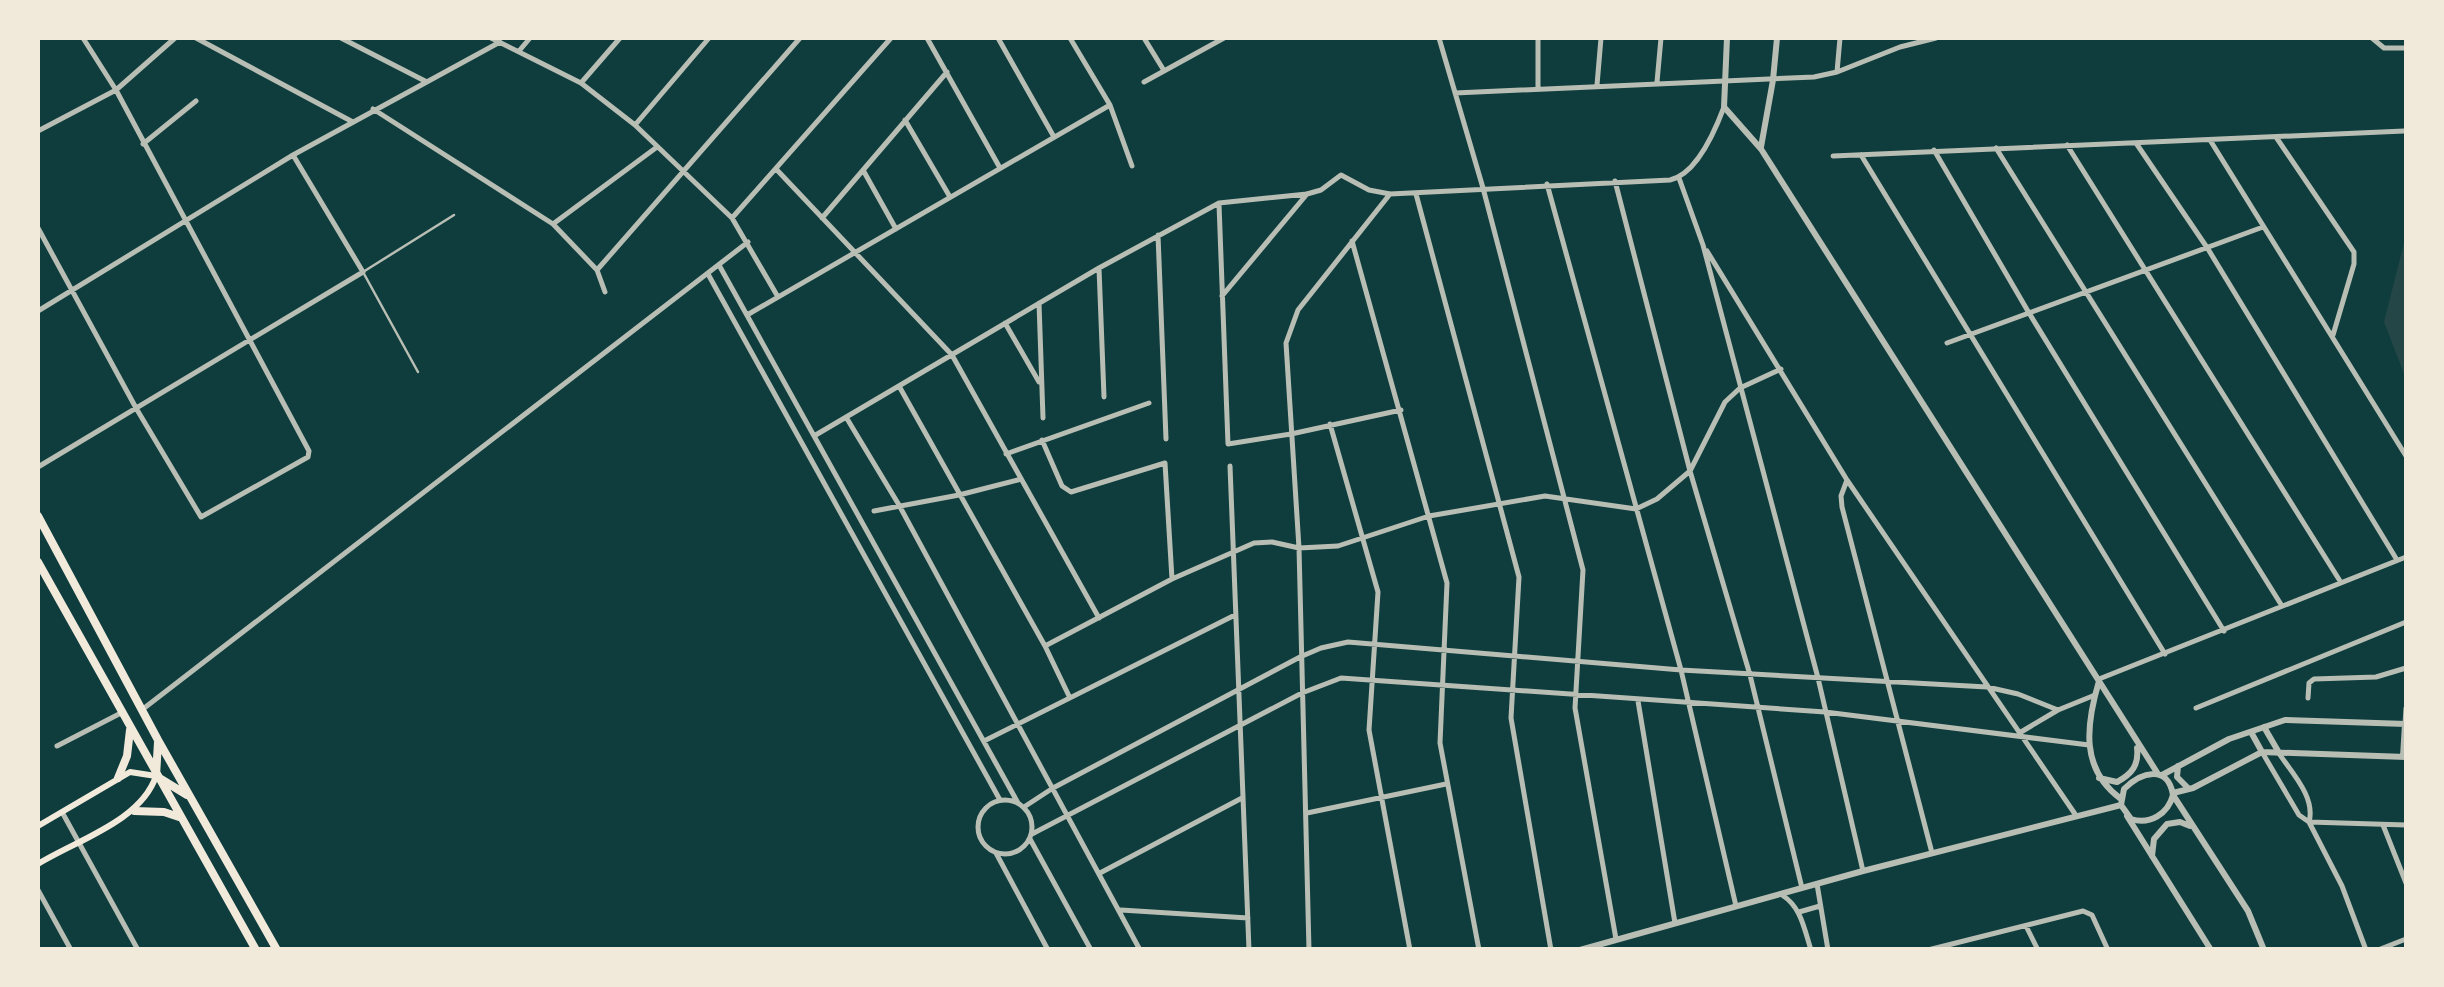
<svg xmlns="http://www.w3.org/2000/svg" width="2444" height="987" font-family="'Sofia Sans Condensed',sans-serif">
  <style>
    .green { fill: #244646 }
    .lines { fill: none; stroke-linecap: round; stroke-linejoin: round }
    .service { stroke: #b8beb3; stroke-width: 2.5 }
    .minor { stroke: #b8beb3; stroke-width: 5 }
    .tertiary { stroke: #b8beb3; stroke-width: 6 }
    .secondary { stroke: #f1e9da; stroke-width: 6 }
    .primary { stroke: #f1e9da; stroke-width: 8 }
  </style>
  <rect width="100%" height="100%" fill="#0f3d3e"/>
  <!-- green -->
  <path class="green" d="M2406 235V379L2384 322Z"/>
  <g class="lines">
    <!-- service -->
    <path class="service" d="M418 372 363 272 454 215"/>
    <!-- minor -->
    <path class="minor" d="M196 38 351 121
      M341 38 425 81
      M491 38 581 83 635 125 732 218 778 297
      M927 38 1000 168
      M998 38 1054 137
      M1070 38 1110 105 1132 166
      M1144 38 1163 69
      M1439 38 1483 188 1583 570 1575 708 1616 939
      M2372 38 2384 48H2406
      M519 51 530 38
      M1837 72 1840 38
      M1144 82 1224 38
      M1657 82 1661 38
      M581 83 620 38
      M1597 85 1601 38
      M1538 87V38
      M1455 93 1814 77 1837 72 1900 47 1936 38
      M373 109 553 224 597 270 605 292
      M905 120 950 197
      M635 125 709 38
      M38 131 116 90 175 38
      M2276 137 2354 252V264L2333 335
      M2210 140 2406 456
      M2136 143 2208 249 2397 560
      M143 144 196 101
      M2067 145 2340 581
      M1996 148 2282 606
      M1934 150 2029 313 2224 631
      M1861 155 2165 654
      M1833 156 2404 131
      M777 170 952 355 1099 618
      M863 170 896 229
      M1679 178 1703 245 1818 678 1863 871
      M1615 181 1690 471 1750 675 1802 888
      M1547 184 1681 670 1736 906
      M1416 194 1519 577 1511 718 1551 950
      M1219 204 1228 444 1291 434 1401 410
      M732 218 891 38
      M822 218 947 72
      M553 224 657 147
      M38 228 136 408 201 517 308 457 309 451 116 90 83 38
      M1158 235 1166 439
      M1352 241 1447 583 1440 743 1479 950
      M1707 251 1847 480 2075 814
      M719 265 1018 803
      M1099 268 1104 397
      M597 270 800 38
      M708 274 1000 800
      M1222 296 1307 194
      M1039 303 1043 418
      M38 311 293 155 500 42
      M747 315 1110 105
      M1005 323 1039 382
      M1947 343 2263 227
      M899 386 1045 646 1069 696
      M846 417 899 505 1140 950
      M1330 424 1378 592 1369 730 1410 950
      M814 436 1099 268 1219 203 1307 194 1321 190 1341 175 1369 190 1390 194 1670 180C1697 174 1715 131 1724 107
      M1042 440 1062 486 1071 492 1165 463 1172 579
      M1006 454 1149 403
      M1230 466 1249 950
      M38 467 363 272 293 155
      M1847 480 1841 496 1842 507 1932 853
      M874 511 959 495 1018 480
      M1045 646 1172 579 1254 543 1272 542 1299 548 1338 546 1429 516 1545 496 1636 509 1657 499 1690 471 1725 402 1740 388 1781 369
      M2099 679 2406 557
      M2308 698 2309 683 2314 679 2376 677 2406 668
      M1638 701 1675 923
      M2196 708 2406 622
      M143 709 748 242
      M2405 724 2406 708
      M2021 732 2058 710 2095 695
      M984 741 1235 615
      M57 746 121 713
      M2262 752 2299 815 2309 822 2342 886 2366 950
      M2278 752C2291 772 2316 797 2309 822
      M978 827a27 27 0 1 1 54 0a27 27 0 1 1-54 0Z
      M1024 807 1053 788 1300 657 1321 648 1348 642 1681 670 1987 687 2018 694 2058 710
      M62 812 138 950
      M1307 813 1446 784
      M2309 822 2406 825
      M2383 825 2406 883
      M1032 834 1302 693 1341 678 1825 712 2089 745
      M1030 839 1091 950
      M996 853 1048 950
      M1100 873 1242 798
      M1817 884 1828 950
      M38 890 71 950
      M1782 895C1801 907 1804 928 1811 950
      M1121 910 1248 918
      M1799 912 1820 906
      M2026 926 2038 950
      M1309 950 1299 548 1286 343 1298 310 1390 194
      M1928 950 2083 911 2092 915 2108 950
      M2378 950 2406 939"/>
    <!-- tertiary -->
    <path class="tertiary" d="M1727 38 1724 107 1761 149 2158 774
      M1761 147 1773 80 1777 38
      M2099 681C2086 725 2080 769 2121 799
      M2264 727 2278 751
      M2251 732 2262 752
      M2403 757 2405 724
      M2178 766 2177 777 2188 788
      M2162 775 2229 739 2285 720 2406 724
      M2099 778 2117 782C2132 774 2139 765 2137 748
      M2173 793 2193 788 2262 752 2406 757
      M2173 795C2168 814 2150 825 2131 819L2121 805 2124 789C2141 772 2168 764 2173 795L2248 911 2264 950
      M2127 816 2211 950
      M2152 856 2154 839 2167 824 2180 822 2190 826
      M1580 950 1863 871 2121 805"/>
    <!-- secondary -->
    <path class="secondary" d="M38 826 130 772 156 776C141 821 77 840 38 864"/>
    <!-- primary -->
    <path class="primary" d="M38 516 158 740 277 950
      M38 562 256 950
      M158 742 156 776 187 795
      M118 778 127 756 130 730
      M134 811 164 812 179 817"/>
  </g>
  <!-- border -->
  <rect width="2444" height="987" fill="none" stroke="#f1e9da" stroke-width="80"/>
</svg>
